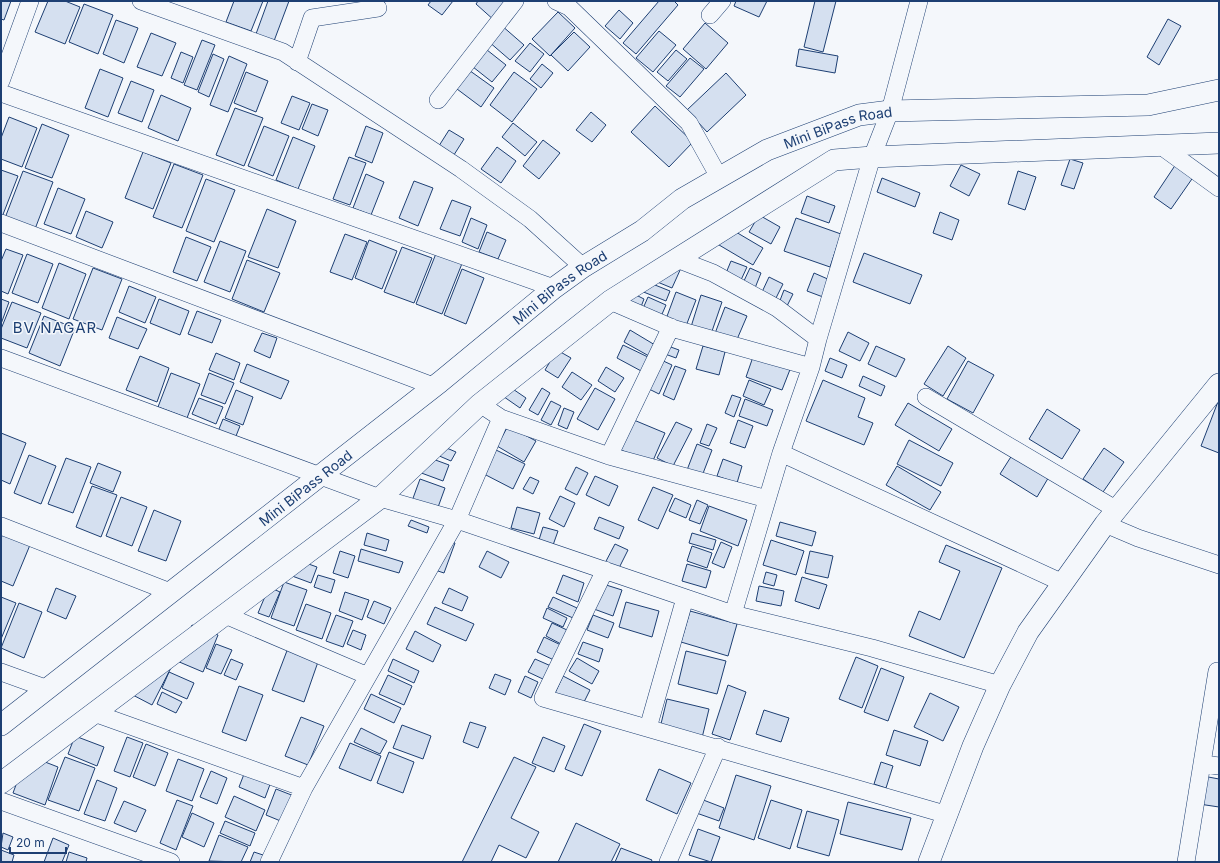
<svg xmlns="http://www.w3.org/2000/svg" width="1220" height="863" font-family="Inter,sans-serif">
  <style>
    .building { fill: #d5e0f0; stroke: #1d3f73 }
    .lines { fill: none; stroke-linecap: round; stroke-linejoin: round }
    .minor-casing { stroke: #1d3f73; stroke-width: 18 }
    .tertiary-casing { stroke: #1d3f73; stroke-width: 22 }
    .minor { stroke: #f4f7fb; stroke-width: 17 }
    .tertiary { stroke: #f4f7fb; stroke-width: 21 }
    .labels { text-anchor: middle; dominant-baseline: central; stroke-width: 3; stroke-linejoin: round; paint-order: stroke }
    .street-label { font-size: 14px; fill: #1d3f73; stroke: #f4f7fb }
    .neighbourhood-label { font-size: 15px; letter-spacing: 1px; fill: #1d3f73; stroke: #f4f7fb }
  </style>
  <rect width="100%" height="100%" fill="#f4f7fb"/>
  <!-- building -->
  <path class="building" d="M1 1H11L4 20 1 19Z
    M48 1H65L80 7 65 44 35 32Z
    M234 1H263L251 31 226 22Z
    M268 1H289L274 41 256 34Z
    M431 1H453L442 15 428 5Z
    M478 1H512L495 21 476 4Z
    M659 1H674L678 5 636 54 623 43Z
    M736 1H767L759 17 734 6Z
    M815 1H836L823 52 804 47Z
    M84 4 113 15 98 54 69 42Z
    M619 10 633 23 620 39 605 26Z
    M558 12 575 28 550 56 532 39Z
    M1168 19 1181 26 1159 65 1147 57Z
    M116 20 138 28 124 63 103 54Z
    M705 23 728 43 706 69 683 49Z
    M501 25 524 45 510 60 488 41Z
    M659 31 676 45 653 72 636 58Z
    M574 32 590 47 568 71 551 55Z
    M151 33 176 43 162 76 137 67Z
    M202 40 215 45 197 90 184 85Z
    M530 43 544 54 530 72 515 61Z
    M482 46 506 65 492 82 468 63Z
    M799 49 838 56 835 73 796 66Z
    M676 50 687 59 668 81 657 72Z
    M181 52 193 57 183 83 171 78Z
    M213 54 224 59 209 97 198 92Z
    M229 56 247 64 228 112 210 105Z
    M690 58 704 69 680 97 666 86Z
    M542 64 553 73 541 88 530 79Z
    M466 68 494 88 481 107 453 86Z
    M100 69 123 78 108 117 85 108Z
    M246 72 268 81 256 112 234 103Z
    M514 72 537 89 512 122 490 105Z
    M726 73 746 95 707 132 687 110Z
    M131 81 154 90 142 122 118 113Z
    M161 95 191 108 178 141 148 128Z
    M292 96 310 103 299 130 281 123Z
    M312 104 328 110 318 136 302 129Z
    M655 106 693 142 669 167 631 132Z
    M235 108 263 118 244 166 216 155Z
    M591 112 606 125 592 142 576 130Z
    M9 117 37 128 22 167 1 159V138Z
    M513 123 537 142 525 156 502 137Z
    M42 124 69 135 52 178 25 168Z
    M264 126 289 136 273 176 248 166Z
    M366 126 383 133 372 163 355 156Z
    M449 130 464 139 452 158 437 149Z
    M293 137 315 146 298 189 276 180Z
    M543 140 560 153 539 179 523 166Z
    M497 147 516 161 501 183 481 169Z
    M143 152 171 163 153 209 125 198Z
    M349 157 366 163 350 205 333 199Z
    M1070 159 1083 163 1074 189 1061 185Z
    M174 164 203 175 182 228 153 217Z
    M1176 164 1194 176 1171 209 1154 197Z
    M961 165 980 174 969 196 950 186Z
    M1 170 18 176 2 217H1Z
    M23 171 53 182 35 229 5 218Z
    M1018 171 1036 177 1025 210 1008 204Z
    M366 174 384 182 371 215 353 208Z
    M882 178 920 193 915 207 877 192Z
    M206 179 235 190 214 242 186 231Z
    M414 181 433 188 418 226 399 218Z
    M58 188 85 199 71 234 44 224Z
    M807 196 835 206 829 223 801 213Z
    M452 200 471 207 460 236 440 229Z
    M267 209 296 221 278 268 248 257Z
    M86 211 113 222 102 248 76 237Z
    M940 212 959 220 952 240 933 233Z
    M759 215 780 227 771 244 749 232Z
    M471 218 487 225 478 249 462 242Z
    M796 218 841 234 830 267 784 251Z
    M724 225 763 248 753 265 714 242Z
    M487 232 506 240 498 259 479 252Z
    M345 234 367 242 352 280 330 272Z
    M186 237 211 247 197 281 173 272Z
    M369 240 397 251 382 289 355 278Z
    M220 241 246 251 230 292 204 282Z
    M402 247 432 258 414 303 384 292Z
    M6 249 23 255 8 294 1 291V261Z
    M437 251 463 261 442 314 416 304Z
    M864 253 922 275 910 304 853 282Z
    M27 254 53 264 38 303 12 293Z
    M247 260 280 273 264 312 232 299Z
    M731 261 747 267 741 280 726 273Z
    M59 263 86 274 69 319 42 308Z
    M93 268 122 279 102 330 73 319Z
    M681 268 672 288 655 281Z
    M750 268 761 273 755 288 743 283Z
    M462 269 484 278 466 324 444 315Z
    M814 273 830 280 823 297 807 291Z
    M769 277 783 284 776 298 762 292Z
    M640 279 670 291 666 301 636 289Z
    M129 286 156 297 145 323 119 312Z
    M784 290 793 294 787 306 779 303Z
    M676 292 696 300 686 326 666 319Z
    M632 293 644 299 639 312 626 307Z
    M701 295 722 302 710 337 690 330Z
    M648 297 666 305 659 321 641 313Z
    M1 299 9 302 1 324Z
    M159 299 189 311 180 335 150 323Z
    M12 302 41 313 27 348 1 338V329Z
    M725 307 747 316 735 344 714 336Z
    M197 311 221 320 212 343 188 334Z
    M44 316 75 328 60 366 29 353Z
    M117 317 147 329 138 349 109 338Z
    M630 330 655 345 649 356 624 342Z
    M848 332 869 343 860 361 839 351Z
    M262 333 277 338 270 358 254 351Z
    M623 345 650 358 643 372 617 358Z
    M668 346 679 350 676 358 665 354Z
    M703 346 725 352 719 375 696 369Z
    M876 346 905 359 896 377 868 364Z
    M948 346 966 358 943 396 924 384Z
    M557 350 571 358 558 378 545 370Z
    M216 353 240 363 234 380 209 370Z
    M754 354 791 367 782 390 746 377Z
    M140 356 169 368 157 402 126 390Z
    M830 358 847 365 842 378 825 371Z
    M659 359 672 365 659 394 645 387Z
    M968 361 994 375 973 413 947 399Z
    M247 364 289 381 281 399 240 382Z
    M675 366 686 370 674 400 663 395Z
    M606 367 624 378 615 392 598 381Z
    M572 372 592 385 581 400 562 387Z
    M171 373 200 384 187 418 158 407Z
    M209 373 234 383 225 404 201 395Z
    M863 376 885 386 881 396 859 386Z
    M749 380 771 389 764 405 743 396Z
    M823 380 865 398 858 417 873 423 864 445 806 421Z
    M504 383 526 398 520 408 497 392Z
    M542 388 550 393 538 415 529 410Z
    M595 388 615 399 598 430 577 419Z
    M236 390 253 397 243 425 225 418Z
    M732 395 741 398 734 417 725 413Z
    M199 398 223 407 216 424 192 414Z
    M745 399 773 410 767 426 739 416Z
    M1219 399V453L1201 446Z
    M551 401 561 406 551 425 541 420Z
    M908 403 952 429 939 451 895 425Z
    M564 408 574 412 567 429 558 425Z
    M1047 409 1080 430 1062 459 1029 439Z
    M629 418 665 433 652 463 616 448Z
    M223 419 240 426 234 441 217 434Z
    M738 420 753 426 745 448 730 443Z
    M676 422 692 429 673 466 657 458Z
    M707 424 717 428 709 446 700 443Z
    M508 426 536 441 524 462 497 446Z
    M1 433 26 443 10 484 1 480Z
    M909 440 953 463 941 486 897 464Z
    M435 443 456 452 451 461 430 452Z
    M697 444 712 450 702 476 687 470Z
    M1104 448 1124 462 1103 492 1083 479Z
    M496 450 525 464 513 489 484 474Z
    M1014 452 1050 475 1037 497 1000 474Z
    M29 455 56 466 41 504 14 493Z
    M422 455 449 465 443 481 416 471Z
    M66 458 91 467 73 513 48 504Z
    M723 459 742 466 737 483 717 476Z
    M98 463 121 472 113 492 90 483Z
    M897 466 941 492 930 510 886 485Z
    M576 467 588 473 577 495 565 489Z
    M595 476 618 486 609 506 586 495Z
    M530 477 539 481 533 494 523 489Z
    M420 479 445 488 437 510 412 501Z
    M92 486 117 495 101 537 76 527Z
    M653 487 673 495 658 529 638 520Z
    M560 496 575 503 564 527 549 519Z
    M121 497 147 507 132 546 106 536Z
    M675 498 691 505 686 518 669 511Z
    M697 500 708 505 700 524 689 520Z
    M709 506 747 520 738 546 700 531Z
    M517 507 540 513 534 534 511 528Z
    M154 510 181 521 166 561 138 551Z
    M599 517 624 527 619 539 594 529Z
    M411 520 429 527 427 533 408 526Z
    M780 522 816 532 812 546 776 536Z
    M543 527 558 531 552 548 538 543Z
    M367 533 389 540 386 551 364 545Z
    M692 533 716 540 713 550 689 543Z
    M3 534 30 545 13 586 1 581V538Z
    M446 540 455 543 444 573 435 570Z
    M771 540 804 551 796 575 763 565Z
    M721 542 732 547 724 568 712 563Z
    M615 544 628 550 617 572 604 565Z
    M946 545 1002 568 964 658 909 636 919 611 940 620 960 571 939 562Z
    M692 546 712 553 707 568 687 561Z
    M361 549 403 562 399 573 358 561Z
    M340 551 355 556 348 578 333 573Z
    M487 551 509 562 501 578 479 567Z
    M810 551 833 556 828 578 805 573Z
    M289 557 317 567 311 583 284 573Z
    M687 564 711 571 706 588 682 581Z
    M766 572 777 575 774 586 763 583Z
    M318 575 335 580 331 593 314 587Z
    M563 575 584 583 578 602 556 593Z
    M802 577 827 585 819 609 795 601Z
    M284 582 307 590 294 626 271 618Z
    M603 584 622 590 613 616 594 609Z
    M759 586 784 591 781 606 756 601Z
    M269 587 280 592 269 617 258 613Z
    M56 588 76 596 66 619 47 611Z
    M449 588 468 597 462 611 442 603Z
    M345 592 369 600 362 620 339 611Z
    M1 597 16 603 1 639Z
    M553 597 577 608 573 618 548 607Z
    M374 601 391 608 384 624 367 617Z
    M626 602 659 611 652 637 619 627Z
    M19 603 42 612 24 658 1 648Z
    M306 604 331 613 322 639 296 630Z
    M435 607 474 624 466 641 427 624Z
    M547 608 567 618 563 627 543 618Z
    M690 611 737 624 728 656 681 642Z
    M336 615 353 621 343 647 326 641Z
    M593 615 614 623 608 638 587 630Z
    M552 623 567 630 561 644 546 636Z
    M192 625 218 635 203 672 177 661Z
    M353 630 366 635 361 650 347 644Z
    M415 631 441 645 433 662 406 649Z
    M544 637 563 646 556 661 537 652Z
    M583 642 603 649 599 662 578 654Z
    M216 644 232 650 221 674 206 668Z
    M288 648 319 659 304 702 272 690Z
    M686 651 726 661 717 694 678 684Z
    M856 657 878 666 862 708 839 699Z
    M577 658 599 671 592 684 569 671Z
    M231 659 243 664 236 680 224 675Z
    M393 659 419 671 414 683 388 671Z
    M535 659 551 666 545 680 528 672Z
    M175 660 152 705 129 693Z
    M881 668 904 677 888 721 864 712Z
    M169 672 194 683 187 699 162 688Z
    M495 674 511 680 505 695 489 688Z
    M388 675 412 686 404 705 379 694Z
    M525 676 538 682 531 698 518 692Z
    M563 676 590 690 582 706 555 693Z
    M728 685 746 692 730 740 712 734Z
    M239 686 263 695 246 741 222 732Z
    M162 692 182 702 176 713 157 704Z
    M930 693 959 707 943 741 914 727Z
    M371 694 401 708 394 723 364 709Z
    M667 699 709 709 702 738 660 728Z
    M764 710 789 718 781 742 756 734Z
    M301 717 324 726 308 765 285 756Z
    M470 722 486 727 478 748 463 742Z
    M584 724 601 731 582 776 565 769Z
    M402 725 431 736 423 759 393 748Z
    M361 728 387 741 380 754 354 742Z
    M894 730 928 741 920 766 886 755Z
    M75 736 104 747 97 766 68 754Z
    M127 737 143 743 130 777 114 771Z
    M543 737 565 746 554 772 532 763Z
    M350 743 381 756 371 781 339 768Z
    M146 744 168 753 155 786 133 777Z
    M389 752 414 762 403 793 377 783Z
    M27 755 58 767 45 805 13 793Z
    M65 757 95 768 79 811 48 800Z
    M514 757 536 767 511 818 539 832 526 858 499 845 491 862H462Z
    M178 759 204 769 192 801 166 791Z
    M881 762 893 766 886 788 874 784Z
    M246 769 272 779 265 798 239 787Z
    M659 769 691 783 677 814 646 800Z
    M211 771 227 778 217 804 200 797Z
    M736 775 771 786 754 840 719 828Z
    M1203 776 1219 779V807L1199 804Z
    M97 780 117 788 105 821 84 814Z
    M276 789 294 796 283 822 266 815Z
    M234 796 265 810 256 831 225 817Z
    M693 796 724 808 719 821 688 810Z
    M177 800 193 806 176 850 160 843Z
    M771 800 802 810 790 849 758 838Z
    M124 801 146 810 136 832 114 823Z
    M848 802 911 818 902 850 840 834Z
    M807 811 839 820 829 856 797 847Z
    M192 813 214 823 204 847 182 837Z
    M225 821 255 833 250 846 220 833Z
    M576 823 620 844 611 862H558Z
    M698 829 720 837 711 862 689 855Z
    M3 833 13 837 8 850 1 847Z
    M219 835 248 847 241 862 209 861Z
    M53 838 69 845 62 862H44Z
    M621 848 652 860 651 862H615Z
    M1 850 14 855 12 862H1Z
    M69 852 87 858 86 862H66Z
    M254 852 266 856 264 862H250Z"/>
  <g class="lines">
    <defs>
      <path id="minor" d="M141 1 283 52 461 169 530 219 583 267
        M556 1 569 7 689 123 719 177
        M710 15 722 1
        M297 62 312 18 378 8
        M1 81 30 1
        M1 93 554 288
        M438 100 515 1
        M1161 146 1219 188
        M1 223 433 386
        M677 259 713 273 777 308 818 339
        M610 301 675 329 811 367
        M1 358 380 498 457 520 368 676
        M926 397 1117 510
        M480 404 501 418 609 456 767 499
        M501 418 457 520 733 614 872 648 1000 685
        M781 453 1063 583
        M609 456 671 327
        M1105 524 1138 538 1219 565
        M1 526 170 592
        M605 570 543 698 948 815
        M733 614 781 453 811 367 818 339 872 157 890 111 919 1
        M225 615 368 676 304 788 269 862
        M1 672 48 689
        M94 713 304 788
        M648 728 685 598
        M1203 764 1219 766
        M1 801 171 862
        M668 862 718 747
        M1186 862 1217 671"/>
      <g id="tertiary">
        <path id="s1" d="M1 725 440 382 554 288 583 267 642 231 682 199 767 150 859 115 890 111 1148 105 1219 90"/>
        <path d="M1 783 380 498 480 404 610 301 834 160 872 157 1219 143"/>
        <path d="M929 862 973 746 1000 685 1028 632 1105 524 1219 384"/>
      </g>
    </defs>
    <!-- minor casing -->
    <use href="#minor" class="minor-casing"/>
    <!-- tertiary casing -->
    <use href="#tertiary" class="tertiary-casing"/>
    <!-- minor -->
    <use href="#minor" class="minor"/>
    <!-- tertiary -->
    <use href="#tertiary" class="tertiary"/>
  </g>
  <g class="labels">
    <!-- street labels -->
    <g class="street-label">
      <text stroke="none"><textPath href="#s1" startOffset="1034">Mini BiPass Road</textPath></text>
      <text stroke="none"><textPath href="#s1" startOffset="710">Mini BiPass Road</textPath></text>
      <text stroke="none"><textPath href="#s1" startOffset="386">Mini BiPass Road</textPath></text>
    </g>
    <!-- neighbourhood labels -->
    <g class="neighbourhood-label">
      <text x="55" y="327">BV NAGAR</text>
    </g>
  </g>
  <!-- border -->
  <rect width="1220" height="863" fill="none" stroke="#1d3f73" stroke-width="4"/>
  <!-- scale -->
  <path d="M10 847v6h56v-6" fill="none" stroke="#1d3f73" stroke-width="2"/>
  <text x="16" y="847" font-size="12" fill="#1d3f73" stroke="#f4f7fb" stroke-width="3" paint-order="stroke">20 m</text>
</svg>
